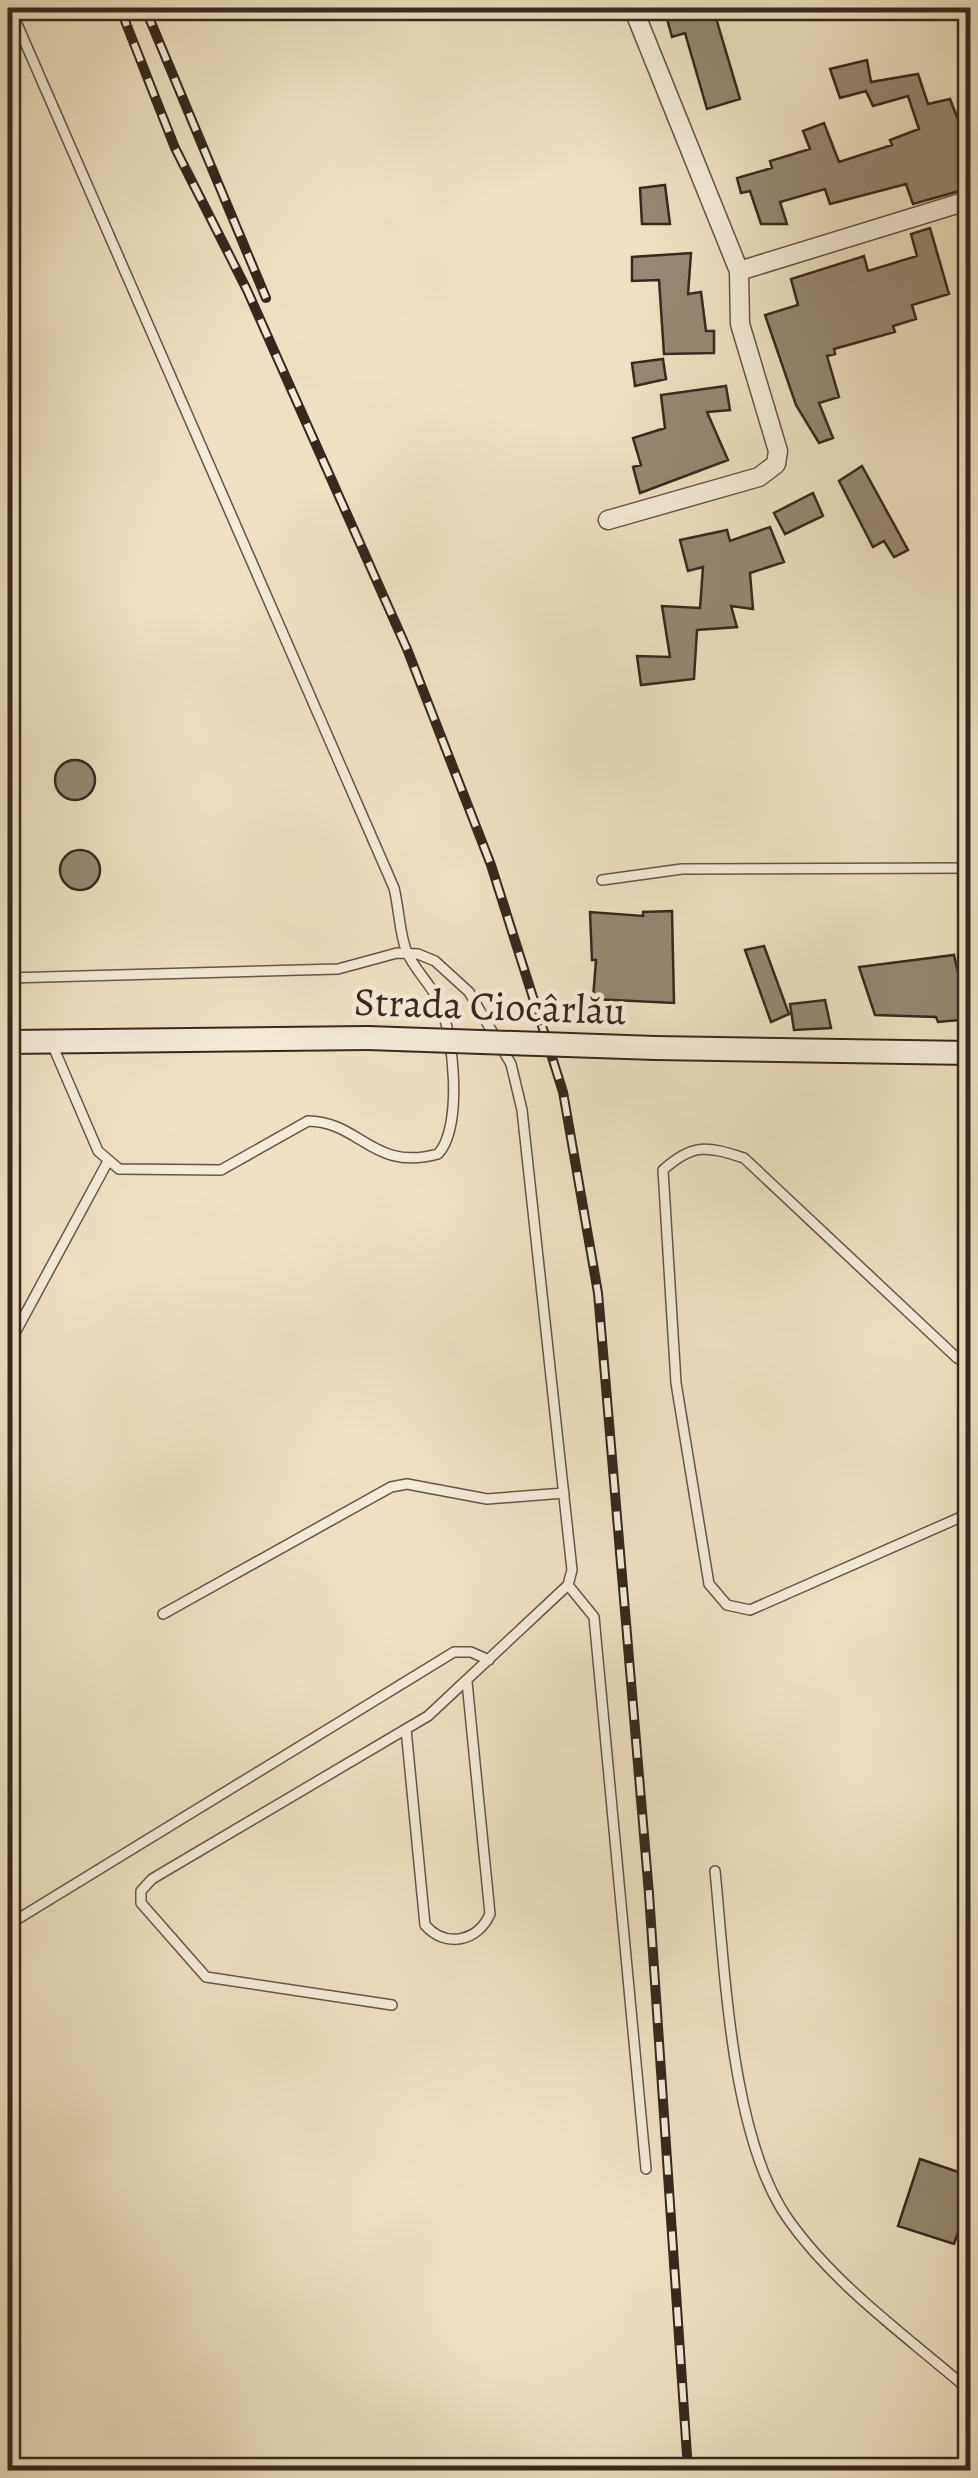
<svg xmlns="http://www.w3.org/2000/svg" width="978" height="2478" font-family="Alegreya,serif">
  <style>
    .building { fill: #968972; stroke: #36281c; stroke-width: 2.5 }
    .lines { fill: none; stroke-linecap: round; stroke-linejoin: round }
    .service-casing { stroke: #645646; stroke-width: 12 }
    .minor-casing { stroke: #645646; stroke-width: 21 }
    .secondary-casing { stroke: #36281c; stroke-width: 26 }
    .service { stroke: #f4ecd7; stroke-width: 9 }
    .minor { stroke: #f4ecd7; stroke-width: 18 }
    .secondary { stroke: #f4ecd7; stroke-width: 22 }
    .rail-casing { stroke: #36281c; stroke-width: 10 }
    .rail { stroke: #f4ecd7; stroke-width: 6; stroke-dasharray: 19; stroke-linecap: butt }
    .secondary-bridge-casing { stroke: #36281c; stroke-width: 26; stroke-linecap: butt }
    .secondary-bridge { stroke: #f4ecd7; stroke-width: 22 }
    .labels { text-anchor: middle; dominant-baseline: central; stroke-width: 9; stroke-linejoin: round; paint-order: stroke }
    .street-label { font-size: 40px; fill: #36281c; stroke: #f4ecd7 }
  </style>
  <rect width="100%" height="100%" fill="#eee2c2"/>
  <filter id="stains"><feTurbulence type="fractalNoise" baseFrequency=".002" numOctaves="4"/><feColorMatrix values="0 0 0 0 .2 0 0 0 0 .09 0 0 0 0 .02 0 0 0 .5 -.17"/></filter>
  <radialGradient id="worn" r=".72"><stop offset=".6" stop-color="#630" stop-opacity="0"/><stop offset="1" stop-color="#630" stop-opacity=".3"/></radialGradient>
  <!-- building -->
  <path class="building" d="M664 8H713L740 99 707 109 685 33 672 37Z
    M867 60 871 82 918 74 928 104 950 99 964 135 970 132V188L913 204 906 184 830 204 825 189 780 202 787 224H761L750 191 741 193 737 178 772 168 770 161 810 149 803 131 824 123 839 162 892 145 890 140 919 129 908 96 873 106 866 91 840 98 830 69Z
    M665 185 670 224H642L640 188Z
    M930 228 949 294 912 305 916 319 893 326 895 332 834 349 835 354 827 356 839 397 819 403 833 438 819 443 796 405 765 315 798 305 791 279 864 256 868 271 917 256 911 234Z
    M691 253 688 294 701 292 706 331H714V353L664 354 659 280 632 281V257Z
    M663 359 666 379 635 386 632 363Z
    M726 386 730 410 707 412 728 460 640 493 633 467 641 465 633 438 665 428 661 395Z
    M862 466 908 550 894 557 884 541 873 547 839 481Z
    M813 493 823 516 785 534 774 513Z
    M770 527 784 562 750 573 753 609 731 606 737 627 697 630 694 679 641 685 637 656 670 657 662 606 700 608 703 567 688 571 680 540 727 530 730 541Z
    M55 780a20 20 0 1 1 40 0a20 20 0 1 1-40 0Z
    M60 870a20 20 0 1 1 40 0a20 20 0 1 1-40 0Z
    M672 911 674 1003 593 999 596 960H592L590 912 643 916V912Z
    M764 946 789 1014 771 1022 745 950Z
    M954 955 961 985 970 984V1019L938 1022 936 1017 875 1015 859 967Z
    M825 1000 831 1028 794 1030 790 1004Z
    M920 2159 970 2176V2197L954 2244 898 2226Z"/>
  <g class="lines">
    <defs>
      <path id="service" d="M10 8 394 888C399 908 399 930 406 950 412 967 431 984 439 1002 454 1035 463 1127 438 1154 373 1172 361 1122 308 1121L221 1170 119 1169 98 1151 52 1044
        M602 880 682 869 970 868
        M8 978 338 969 397 953 418 954 435 961 469 992 511 1064 522 1110 572 1570 568 1585 428 1716 152 1879 141 1891V1903L206 1977 392 2005
        M8 1346 107 1163
        M970 1364 957 1358 744 1158C707 1146 693 1143 663 1170L676 1383 709 1584 727 1605 750 1610 970 1513
        M568 1585 594 1617 646 2169
        M163 1614 391 1487 407 1484 487 1499 564 1493
        M406 1729 425 1925C446 1949 478 1941 490 1914L467 1682
        M715 1871C725 1970 731 2138 788 2219 835 2286 909 2338 970 2391
        M8 1925 454 1652H471L489 1660"/>
      <path id="minor" d="M739 271 970 200
        M608 520 759 477 776 464 778 451 740 324 739 271 633 8"/>
      <path id="secondary" d="M8 1042 368 1038
        M655 1048 970 1053"/>
    </defs>
    <!-- service casing -->
    <use href="#service" class="service-casing"/>
    <!-- minor casing -->
    <use href="#minor" class="minor-casing"/>
    <!-- secondary casing -->
    <use href="#secondary" class="secondary-casing"/>
    <!-- service -->
    <use href="#service" class="service"/>
    <!-- minor -->
    <use href="#minor" class="minor"/>
    <!-- secondary -->
    <use href="#secondary" class="secondary"/>
    <defs>
      <path id="rail" d="M120 8 175 148 247 290 407 649 491 865 563 1092 598 1293 649 1894 688 2470
        M145 8 266 298"/>
    </defs>
    <!-- rail casing -->
    <use href="#rail" class="rail-casing"/>
    <!-- rail -->
    <use href="#rail" class="rail"/>
    <defs>
      <path id="secondary-bridge" d="M368 1038 655 1048"/>
    </defs>
    <!-- secondary-bridge casing -->
    <use href="#secondary-bridge" class="secondary-bridge-casing"/>
    <!-- secondary-bridge -->
    <use href="#secondary-bridge" class="secondary-bridge"/>
  </g>
  <g class="labels">
    <!-- street labels -->
    <g class="street-label">
      <text transform="translate(490 1006) rotate(2)">Strada Ciocârlău</text>
    </g>
  </g>
  <!-- margin -->
  <rect width="978" height="2478" fill="none" stroke="#eee2c2" stroke-width="40"/>
  <rect x="10" y="10" width="958" height="2458" fill="none" stroke="#36281c" stroke-width="5"/>
  <rect x="20" y="20" width="938" height="2438" fill="none" stroke="#36281c" stroke-width="2.5"/>
  <rect width="100%" height="100%" filter="url(#stains)"/>
  <rect width="100%" height="100%" fill="url(#worn)"/>
</svg>
